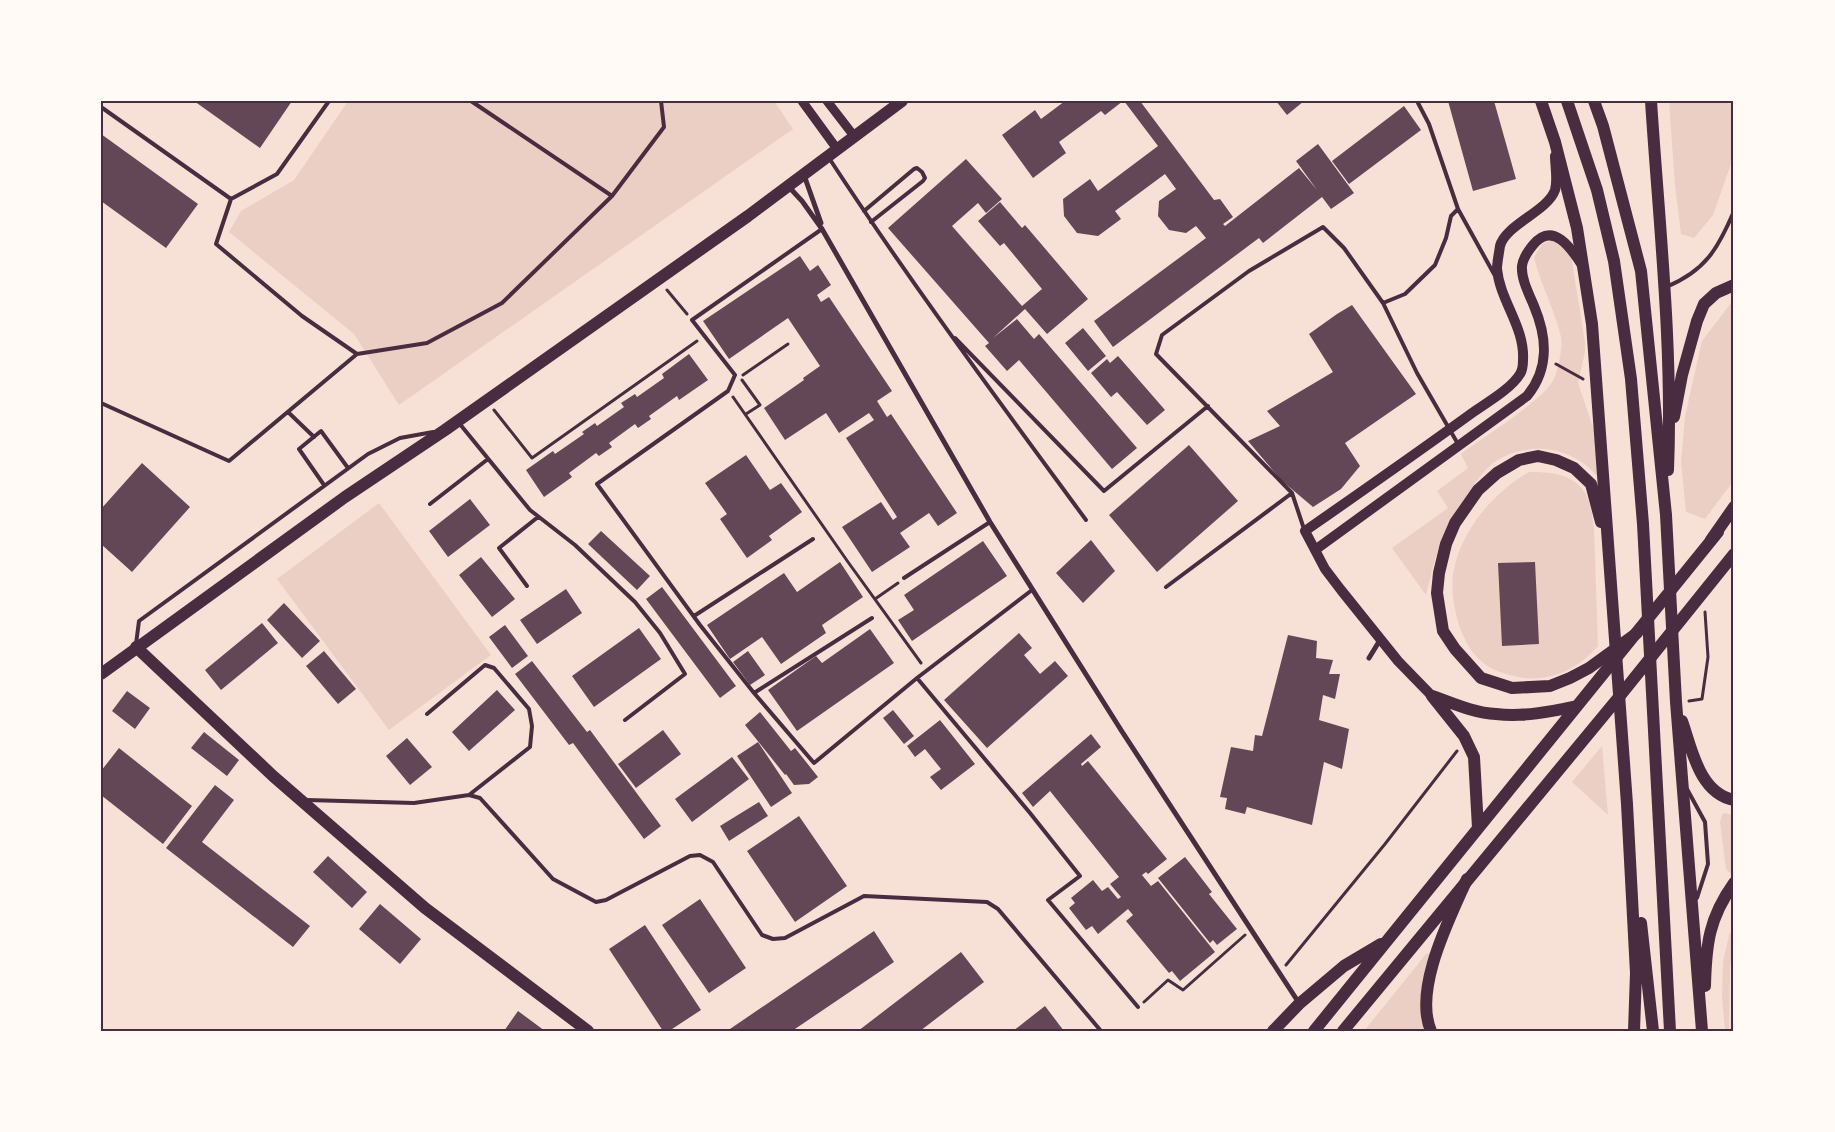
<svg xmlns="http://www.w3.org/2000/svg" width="1835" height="1132" font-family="Mulish,sans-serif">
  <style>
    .green { fill: #ebcfc5 }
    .building { fill: #644757 }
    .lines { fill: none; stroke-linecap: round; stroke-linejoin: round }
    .path { stroke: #4a2c40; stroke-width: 3 }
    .service { stroke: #4a2c40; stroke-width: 4 }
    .minor { stroke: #4a2c40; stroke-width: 5 }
    .tertiary { stroke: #4a2c40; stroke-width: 9 }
    .secondary { stroke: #4a2c40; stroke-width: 10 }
    .primary { stroke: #4a2c40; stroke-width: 12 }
    .trunk { stroke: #4a2c40; stroke-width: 12 }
    .neatline { fill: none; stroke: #4a2c40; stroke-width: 2 }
  </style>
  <rect width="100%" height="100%" fill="#f7e1d7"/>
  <!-- green -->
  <path class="green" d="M348 101H774L793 129 399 405 354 334 229 232 241 211 294 180Z
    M1669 101H1734V155L1713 215 1694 238 1681 234 1675 186Z
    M1549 241H1556L1571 255 1585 342V352L1578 383 1595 433 1599 479C1587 462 1565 450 1544 449 1527 448 1510 452 1496 461 1475 475 1447 526 1438 550 1433 565 1430 580 1426 595L1392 548 1448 508 1437 491 1468 468 1461 454C1483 437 1543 401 1554 379 1558 370 1563 347 1561 337 1555 310 1540 284 1534 257L1542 244Z
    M1734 302V480L1705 519 1686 512 1681 462 1685 416 1702 341 1731 303Z
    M1529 472C1549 472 1573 473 1585 493 1591 502 1592 516 1594 527L1598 646C1580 667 1554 681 1525 678 1491 673 1473 662 1460 628 1454 610 1450 588 1454 569 1462 529 1495 491 1529 472Z
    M379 503 491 655 389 730 277 579Z
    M1602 746 1608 815 1572 782Z
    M1724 813 1734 815V870L1730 873 1726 869 1720 822 1722 815Z
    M1730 932 1733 940 1730 969 1729 1031H1725L1722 996 1723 961Z
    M1431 952 1425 1031H1364L1426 954Z"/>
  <!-- building -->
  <path class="building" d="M194 101H292L260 148Z
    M1065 101H1123L1105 115 1101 111 1059 142 1066 153 1033 178 1002 135 1035 110 1041 119Z
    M1124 101H1140L1214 200 1220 199 1233 217 1223 224 1225 226 1299 168 1317 190 1296 161 1318 144 1354 193 1331 209 1322 197 1263 243 1259 238 1113 347 1094 321 1206 238 1196 226 1186 233 1169 230 1158 216 1159 201 1176 189 1165 174 1115 211 1121 219 1098 236 1077 233 1064 216 1063 199 1090 179 1098 191 1158 146Z
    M1276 101H1304L1287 115Z
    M1448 101H1494L1516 179 1473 191Z
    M1404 106 1421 130 1349 184 1332 161Z
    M101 134 198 204 166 248 101 201Z
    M966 159 1002 199 986 213 978 203 952 226 1022 306 1042 289 1004 243 1000 246 978 221 1000 202 1022 228 1025 225 1088 299 1047 334 1025 309 993 338 1017 319 1034 339 1039 334 1137 448 1112 469 1019 360 1007 371 985 346 989 343 888 228Z
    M800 256 810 271 818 265 831 285 817 295 821 302 829 297 892 391 877 401 887 417 891 414 957 513 938 526 929 513 900 533 910 547 872 572 842 527 881 502 893 520 897 517 846 438 874 420 869 413 839 433 826 413 785 440 764 408 804 380 803 378 820 366 788 318 729 359 703 321Z
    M1352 305 1416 394 1345 443 1360 466 1341 489 1313 507 1281 480 1248 441 1280 426 1267 411 1333 372 1309 334 1337 314Z
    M1083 328 1106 356 1088 371 1065 343Z
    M689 354 708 380 679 400 677 396 649 416 651 419 638 428 635 424 609 443 612 447 599 456 596 453 569 473 572 477 544 497 526 470 553 451 555 454 584 434 582 432 595 423 597 426 624 407 621 403 635 394 637 397 664 378 662 374Z
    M1118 356 1165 410 1147 425 1117 392 1111 397 1091 373 1107 359 1110 363Z
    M1189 445 1238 501 1157 572 1109 515Z
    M746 455 770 490 781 483 802 512 769 536 772 540 747 558 720 519 727 514 705 483Z
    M142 463 190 507 132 572 101 544V509Z
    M470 499 490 525 448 557 429 531Z
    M601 531 650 576 637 590 588 544Z
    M1091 540 1115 571 1083 603 1056 573Z
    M983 541 1007 576 912 641 898 620 914 610 904 595Z
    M481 557 515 599 492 617 459 575Z
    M840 562 863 597 822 625 826 633 781 664 762 637 730 659 707 625 784 573 797 592Z
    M1535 562 1539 644 1502 646 1498 563Z
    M662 587 736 686 720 698 646 599Z
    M566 589 582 613 537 644 520 620Z
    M284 603 320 641 302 658 267 620Z
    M262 623 278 643 221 690 205 670Z
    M505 625 528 656 512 668 489 637Z
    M639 628 661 659 594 707 572 676Z
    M870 629 894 663 797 731 768 690 816 656 822 663Z
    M1019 633 1032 648 1024 655 1040 674 1055 661 1068 676 987 748 944 700Z
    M1288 635 1317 641 1316 658 1333 660 1329 674H1340L1335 699 1323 695 1319 720 1349 729 1342 769 1324 762 1312 825 1247 807 1245 814 1225 809 1227 798 1220 797 1231 747 1253 751 1255 735 1262 736Z
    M324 651 356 689 338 704 306 666Z
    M748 651 765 675 750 685 733 662Z
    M532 661 587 732 590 730 661 826 644 839 573 743 569 745 515 674Z
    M497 690 515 710 469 751 452 732Z
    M127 691 150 708 135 729 112 711Z
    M893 710 914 736 904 744 883 718Z
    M760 712 791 751 795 748 818 777 809 784 794 785 786 774 785 775 745 725Z
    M940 720 975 764 941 790 930 777 941 769 925 749 915 757 907 746Z
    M663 730 681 754 636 788 618 764Z
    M204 732 239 760 227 776 191 748Z
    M1091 734 1101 747 1081 764 1082 766 1088 761 1167 859 1148 874 1146 872 1142 875 1151 886 1158 881 1215 952 1180 981 1172 971 1169 973 1126 921 1133 915 1128 909 1098 934 1092 926 1086 930 1069 908 1075 903 1071 898 1093 880 1102 891 1108 887 1118 899 1121 897 1110 884 1119 877 1050 791 1033 807 1022 793Z
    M407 738 432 767 410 785 386 756Z
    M758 742 792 793 771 807 737 756Z
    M119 748 192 806 163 844 101 795V771Z
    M732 757 749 779 692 822 675 799Z
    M215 785 234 800 202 842 310 926 293 947 166 848Z
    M759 802 768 816 729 841 720 826Z
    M799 816 847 886 795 922 747 851Z
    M328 856 367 892 352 908 313 872Z
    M1185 857 1212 892 1209 894 1237 929 1217 945 1213 940 1210 943 1158 878Z
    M700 899 746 968 709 993 662 925Z
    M380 904 421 939 400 964 359 929Z
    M645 925 701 1010 669 1031H663L609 949Z
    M874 931 894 962 792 1031H727Z
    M961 952 984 982 920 1031H858Z
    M1045 1006 1064 1031H1013Z
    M518 1011 545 1031H504Z"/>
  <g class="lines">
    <!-- path -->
    <path class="path" d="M667 290 687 314
      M1556 364 1583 379
      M743 375 788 344
      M742 380 760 405 746 414
      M733 397 848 562 921 663
      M494 410 532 458 697 341
      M875 599 898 583
      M1689 701 1702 699 1708 657 1705 612
      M1286 965 1385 844 1457 751
      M1144 1002 1168 980 1183 990 1245 935"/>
    <!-- service -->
    <path class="service" d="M471 101 612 196
      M1417 101 1429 124 1458 209 1494 274
      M101 107 231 199 277 174 329 101
      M829 158C910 282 998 400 1086 520
      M231 199 216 244 302 316 357 354 427 343 502 303 612 196 664 127 661 101
      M864 211 914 169 917 168 922 172 925 178 923 181 871 222
      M822 229 692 320 735 375 728 391 597 484 700 625 754 693 814 763 917 678 1032 590
      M1666 287C1705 271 1718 249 1734 211
      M1383 303 1405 294 1435 265 1446 238 1451 216 1458 209
      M955 338 1104 491 1208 406
      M101 403 229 461 357 354
      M288 412 314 437
      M459 423 530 510 575 545 635 602 660 633 685 674 625 720
      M324 485 299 449 321 431 348 468
      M430 504 488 459
      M1304 529 1292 493 1156 354 1162 335 1249 271 1323 227 1344 248 1383 303 1417 373 1458 444
      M904 578 990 522
      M527 586 499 548 538 517
      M1166 587 1292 493
      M694 616 813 539
      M136 644 139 621 368 454 400 438 433 432
      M917 678 1030 813 1080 876 1048 900 1138 1007
      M754 693 872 618
      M427 714 485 665 494 668 529 709 532 726 530 747 469 795
      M1687 789 1705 822 1708 864 1697 898
      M307 800 414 803 469 795 480 798 553 879 596 902 606 900 690 856 700 855 713 862 762 935 773 939 785 938 864 896 987 902 998 909 1101 1031"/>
    <!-- minor -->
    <path class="minor" d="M804 175 821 223
      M788 186 802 201 822 229 990 522 1121 730 1299 1003
      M1369 658 1380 640"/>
    <!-- tertiary -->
    <path class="tertiary" d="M802 101 837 149
      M827 101 854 136"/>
    <!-- secondary -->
    <path class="secondary" d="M1315 550 1527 396C1550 368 1547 337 1534 306 1529 294 1521 279 1522 266 1523 258 1528 251 1533 245 1553 221 1571 248 1582 265
      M1432 696 1398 661 1341 590 1325 569 1305 531C1361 492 1417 453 1472 413 1486 403 1511 389 1520 374 1522 371 1523 364 1523 360 1525 327 1500 301 1497 269 1497 262 1499 254 1500 246 1505 225 1548 211 1555 190 1558 180 1555 166 1555 156"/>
    <!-- primary -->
    <path class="primary" d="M136 647 273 776 425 908 588 1031
      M101 674 345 497 445 430 748 216 902 101
      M1432 696C1452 703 1474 713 1496 714 1523 717 1550 712 1577 706
      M1432 696 1464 736 1474 757 1478 828
      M1273 1031 1299 1004 1344 966 1381 944
      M1314 1031 1718 532
      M1343 1031 1619 697 1734 554"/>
    <!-- trunk -->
    <path class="trunk" d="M1541 101 1555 142 1577 228 1592 324 1627 804 1636 973 1634 1031
      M1567 101 1597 190 1614 261 1631 379 1643 524 1670 1031
      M1594 101 1603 126 1641 271 1666 515 1676 702 1702 1031
      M1651 101C1659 224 1673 347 1668 470
      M1674 417 1682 375 1697 321 1704 304 1716 293 1734 285
      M1601 522 1591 484 1574 468 1556 460 1538 456 1519 460 1497 473 1478 490 1455 523 1446 544 1439 573 1437 593 1443 631 1455 649 1481 678 1512 688 1550 686 1570 678 1589 668 1637 633
      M1711 540 1734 507
      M1682 721C1692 749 1699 793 1734 800
      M1641 923 1653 1031
      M1705 986C1706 944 1709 918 1734 883
      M1431 1031C1413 989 1450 918 1467 879"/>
  </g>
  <!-- border -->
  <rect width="1835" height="1132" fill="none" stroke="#fffaf5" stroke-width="205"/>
  <rect x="102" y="102" width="1630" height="928" class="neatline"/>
</svg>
